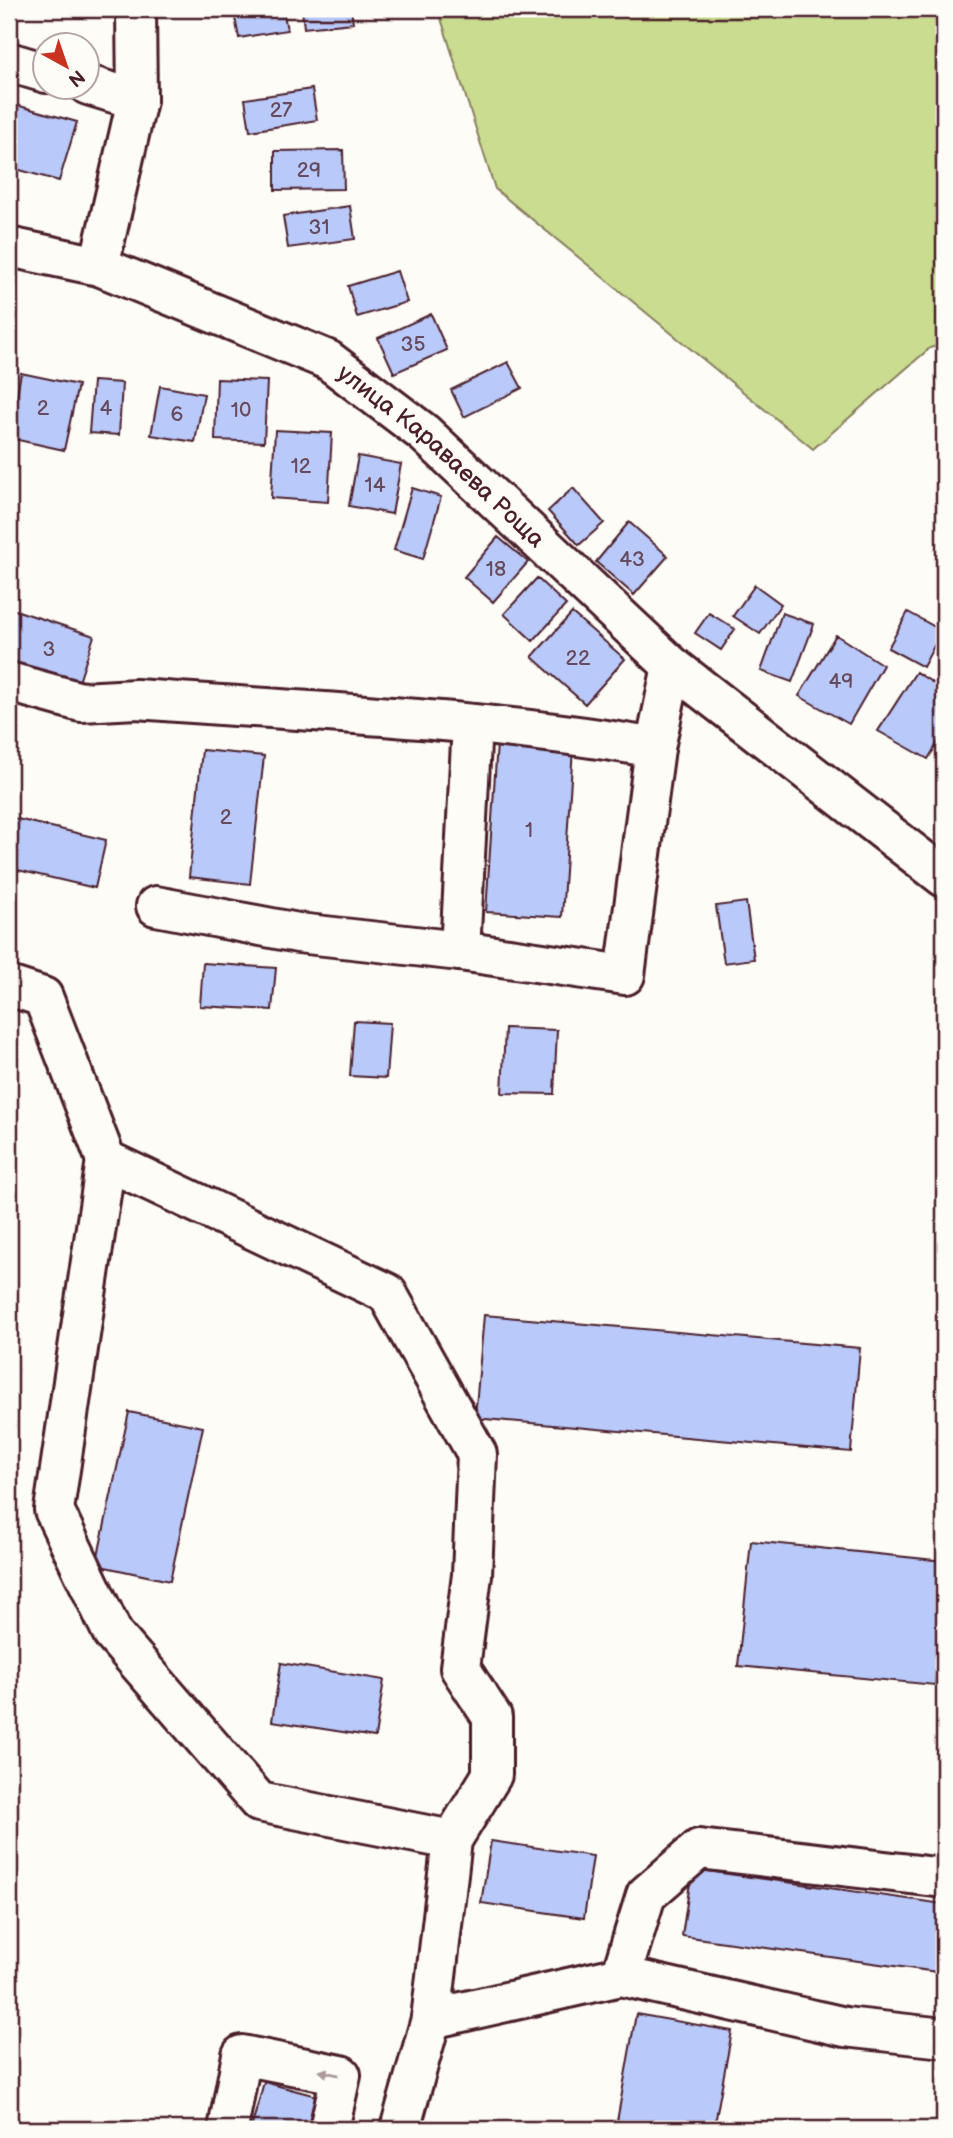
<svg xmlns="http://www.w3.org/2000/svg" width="953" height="2138" font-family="'Balsamiq Sans',sans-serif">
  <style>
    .green { fill: #c9dc90; stroke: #8a7e5e; stroke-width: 2 }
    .building { fill: #b9c9f9; stroke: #4a1f2b; stroke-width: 2 }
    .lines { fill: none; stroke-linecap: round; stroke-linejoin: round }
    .minor-casing { stroke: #4a1f2b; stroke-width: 44 }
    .minor { stroke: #fdfcf7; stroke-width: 38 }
    .oneway { fill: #ac999b }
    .labels { text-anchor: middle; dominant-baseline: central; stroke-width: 6; stroke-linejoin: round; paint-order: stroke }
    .number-label { font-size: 21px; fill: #664a5e }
    .street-label { font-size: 24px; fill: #4a1f2b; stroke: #fdfcf7 }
  </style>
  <rect width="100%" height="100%" fill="#fdfcf7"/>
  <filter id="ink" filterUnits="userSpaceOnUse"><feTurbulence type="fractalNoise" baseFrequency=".0143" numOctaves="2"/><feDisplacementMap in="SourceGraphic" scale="14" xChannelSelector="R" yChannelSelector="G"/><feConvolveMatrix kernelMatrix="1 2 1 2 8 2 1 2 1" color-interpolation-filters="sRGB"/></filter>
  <g filter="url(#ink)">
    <!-- green -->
    <path class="green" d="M438 9H944V344L930 348 813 449 495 189Z"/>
    <!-- building -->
    <path class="building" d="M247 9H283L287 30 239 38 234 13Z
      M302 9H351L353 23 304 28Z
      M312 89 317 120 250 131 245 99Z
      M9 103 77 122 59 181 9 167Z
      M343 150 344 189 275 190V151Z
      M350 206 355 239 288 248 283 216Z
      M397 271 407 302 357 317 348 286Z
      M431 314 447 350 394 373 378 338Z
      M508 362 522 388 464 417 451 390Z
      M21 373 78 385 64 450 9 438Z
      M217 379 267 381 264 442 215 440Z
      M93 381 122 383 119 435 89 433Z
      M160 386 204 394 195 442 151 435Z
      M275 430 332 433 328 502 271 498Z
      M358 456 401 464 392 514 349 506Z
      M412 488 441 497 423 559 394 550Z
      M573 488 604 523 579 545 548 511Z
      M629 522 668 556 634 595 596 562Z
      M498 537 528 562 493 602 464 577Z
      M537 578 566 605 533 641 504 614Z
      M755 585 781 604 760 634 733 616Z
      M9 608 94 636 78 685 9 663Z
      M908 612 942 631 923 667 888 648Z
      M572 613 625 659 585 704 532 657Z
      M709 613 735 629 721 650 695 633Z
      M782 613 814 624 792 682 761 671Z
      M836 635 883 665 849 724 799 696Z
      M916 672 944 690V733L928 759 878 731Z
      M497 743 573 748 562 917 486 912Z
      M202 750 264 756 250 884 189 877Z
      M9 817 106 840 95 888 9 868Z
      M746 902 754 959 724 963 716 906Z
      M203 963 276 968 272 1010 200 1006Z
      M354 1021 390 1023 386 1078 350 1076Z
      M505 1028 557 1030 554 1094 502 1093Z
      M484 1315 860 1348 851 1452 475 1418Z
      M129 1412 203 1427 170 1581 96 1565Z
      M751 1541 944 1561V1600L935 1685 738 1666Z
      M281 1663 384 1680 375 1737 272 1721Z
      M491 1841 593 1856 584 1918 481 1903Z
      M692 1869 944 1904V1973L682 1936Z
      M636 2014 732 2031 714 2129H629L616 2127Z
      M264 2082 320 2097 312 2129H251Z"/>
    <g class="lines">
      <defs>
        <g id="minor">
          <path d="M9 62 46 73"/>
          <path d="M88 85 137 100"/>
          <path id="s1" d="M9 247 99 266 328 360 424 433 672 666 944 877"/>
          <path d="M99 266 137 100 136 9"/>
          <path d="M9 682 81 702 136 699C309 712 484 718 655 748"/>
          <path d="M156 906 298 933 460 951 625 975 655 748 672 666"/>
          <path d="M460 951 472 724"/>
          <path d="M9 986 43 997 106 1160 387 1293 477 1454 472 1575 460 1668 492 1717V1775L452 1840 431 2019 400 2129"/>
          <path d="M106 1160 54 1510 113 1634 259 1802 452 1840"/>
          <path d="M621 1976 646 1895 699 1849 944 1878"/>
          <path d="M431 2019 621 1976 845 2027 944 2038"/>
          <path d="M228 2129 242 2055 341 2075 329 2129"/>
        </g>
      </defs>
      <!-- minor casing -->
      <use href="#minor" class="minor-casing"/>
      <!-- minor -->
      <use href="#minor" class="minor"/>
    </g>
    <!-- one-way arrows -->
    <defs><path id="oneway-solid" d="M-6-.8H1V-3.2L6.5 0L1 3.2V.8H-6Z" transform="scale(1.75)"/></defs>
    <use class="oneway" href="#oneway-solid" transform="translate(329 2073) rotate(-168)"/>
  </g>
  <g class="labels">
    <!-- number labels -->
    <g class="number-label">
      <text x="281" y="110">27</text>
      <text x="309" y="170">29</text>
      <text x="319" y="227">31</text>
      <text x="413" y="344">35</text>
      <text x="43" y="408">2</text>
      <text x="106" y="408">4</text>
      <text x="241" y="410">10</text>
      <text x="177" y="414">6</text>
      <text x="301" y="466">12</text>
      <text x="375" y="485">14</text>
      <text x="632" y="559">43</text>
      <text x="496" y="569">18</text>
      <text x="49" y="649">3</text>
      <text x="578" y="658">22</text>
      <text x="841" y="681">49</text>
      <text x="226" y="817">2</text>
      <text x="529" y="830">1</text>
    </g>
    <!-- street labels -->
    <g class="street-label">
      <text stroke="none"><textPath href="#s1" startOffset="488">улица Караваева Роща</textPath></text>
    </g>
  </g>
  <!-- margin -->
  <rect width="953" height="2138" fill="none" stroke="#fdfcf7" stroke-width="35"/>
  <rect x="18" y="18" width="918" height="2103" fill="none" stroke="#4a1f2b" stroke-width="2.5" filter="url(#ink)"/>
  <!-- north arrow -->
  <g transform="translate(66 66) rotate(140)"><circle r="33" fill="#fdfcf7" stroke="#b5a4a5" stroke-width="2"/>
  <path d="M0-5L12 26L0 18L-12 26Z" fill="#c8321e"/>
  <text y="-10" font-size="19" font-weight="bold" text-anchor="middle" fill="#4a1f2b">N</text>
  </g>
</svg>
